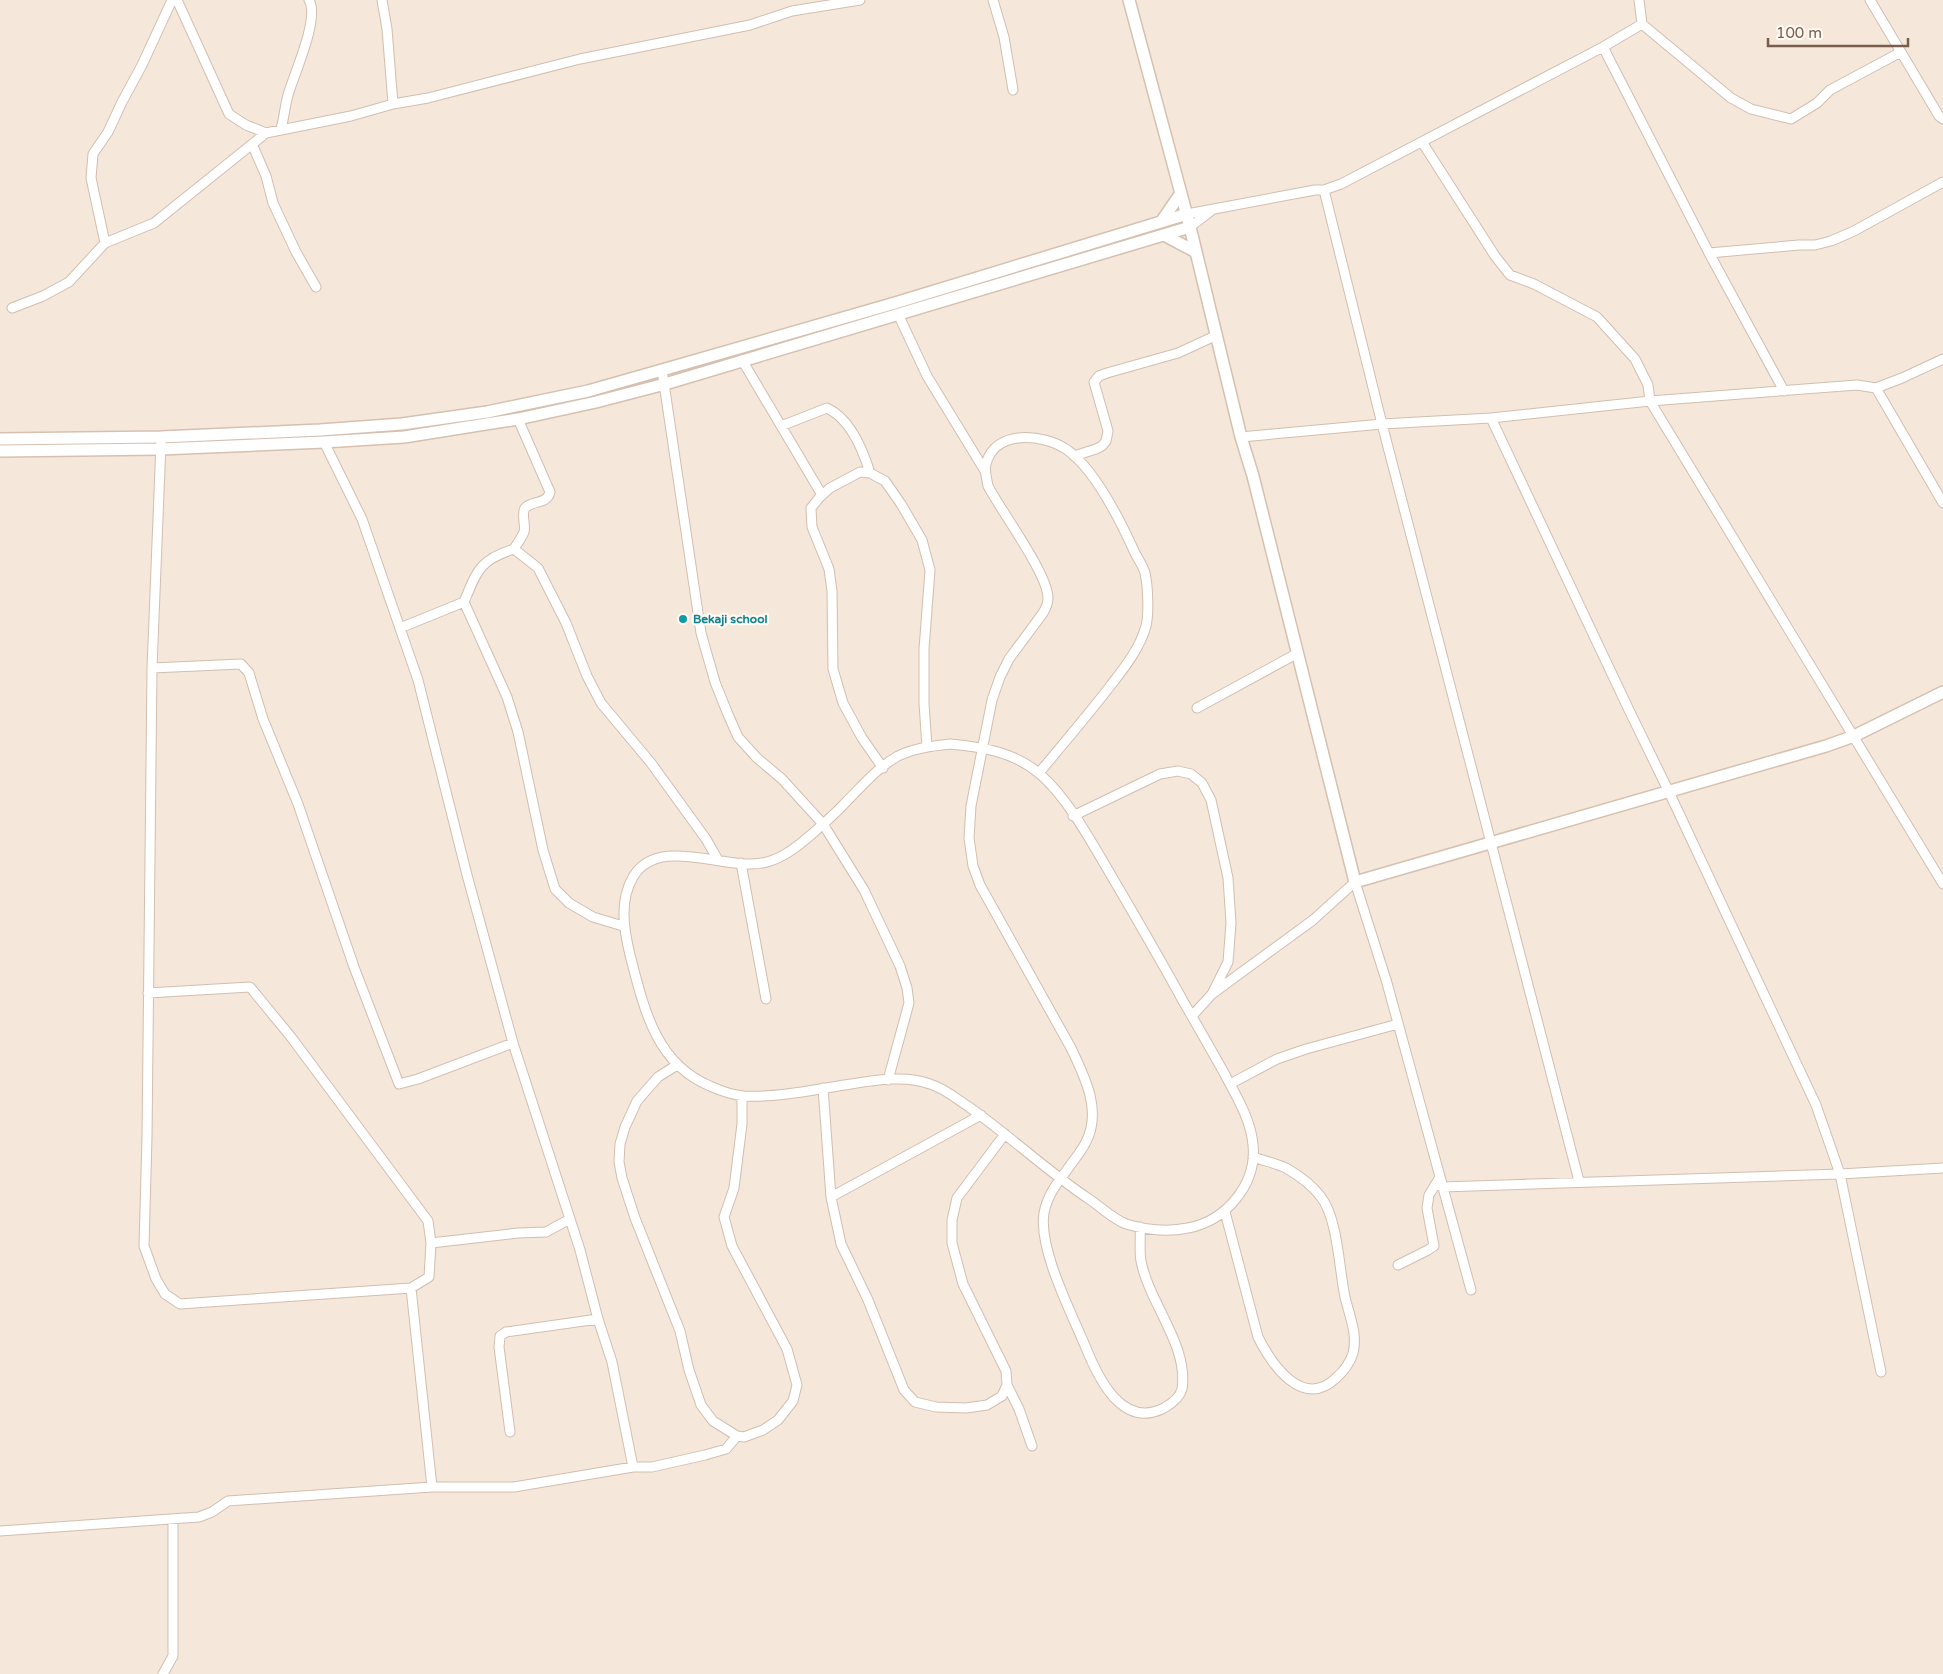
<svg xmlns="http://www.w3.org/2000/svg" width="1943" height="1674" font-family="'Varela Round',sans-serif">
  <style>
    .residential { fill: #f5e8da }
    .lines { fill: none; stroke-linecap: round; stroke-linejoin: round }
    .street-casing { stroke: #d1beb0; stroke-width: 11 }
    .secondary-casing { stroke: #d6c0b0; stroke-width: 14 }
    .street { stroke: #fff; stroke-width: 9 }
    .secondary { stroke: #fff; stroke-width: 11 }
    .culture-dot { fill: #0f9aa8; stroke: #fffaf3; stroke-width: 2 }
    .labels { text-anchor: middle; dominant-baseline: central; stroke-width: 4.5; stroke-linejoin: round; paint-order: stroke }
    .culture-label { font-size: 12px; font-weight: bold; fill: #0d838f; stroke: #fffaf3; text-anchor: start }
  </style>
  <rect width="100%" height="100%" fill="#fdf6ec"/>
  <!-- residential -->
  <path class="residential" d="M0 0H1943V1674H0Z"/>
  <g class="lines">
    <defs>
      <path id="street" d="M177 0 229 114 246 125 266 133
        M382 0 387 29 393 104
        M993 0 1004 37 1013 90
        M1870 0 1939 116 1943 119
        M1642 24 1731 98 1751 109 1791 119 1817 103 1830 90 1901 52
        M1603 47 1709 253 1784 391
        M281 129C284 118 285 106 288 95 294 74 320 18 309 0
        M1422 142 1495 256 1510 275 1534 284 1597 317 1635 359 1648 385 1650 401 1943 884
        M252 144 266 176 273 203 296 252 316 287
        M1324 190 1382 424 1579 1181
        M1187 214 1315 190H1324L1341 184 1603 47 1642 24 1639 0
        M1190 227 1211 211
        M105 243 91 178 93 154 108 132 122 102 142 65 172 0
        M1709 253 1799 245H1815L1831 241 1854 231 1943 182
        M12 308 43 296 69 282 105 243 154 223 266 133 351 116 393 104 428 98 580 59 750 25 792 11 860 0
        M898 314 927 376 985 471
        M742 360 822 495
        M662 370 701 633 715 682 727 712 738 737 757 758 782 779 823 824 864 890 900 966 907 988 909 1003 888 1080
        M1876 388 1943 503
        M1491 418 1628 708 1669 792 1816 1105 1840 1174 1881 1372
        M518 419 550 492C547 505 532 500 525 508 521 514 526 525 524 532 522 537 517 544 514 549 479 560 477 571 464 602L507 697 518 732 543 850 555 889 569 903 593 917 623 926
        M781 426 827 408C851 419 863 450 870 473
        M1241 437 1382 424 1491 418 1650 401 1857 385 1876 388 1902 378 1943 359
        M324 442 362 519 418 680 467 875 513 1043 580 1250 598 1319 612 1362 633 1467
        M1074 456 1096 449 1102 446 1106 441 1108 431 1094 382 1099 376 1107 373 1178 353 1217 335
        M514 549 538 568 566 623 587 676 601 703 651 763 706 839 718 860
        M400 628 464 602
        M152 668 241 664 249 673 263 719 298 804 354 967 399 1084 418 1079 513 1043
        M1197 708 1298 653
        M950 744C983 747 1015 752 1041 775 1068 799 1089 838 1108 870 1133 913 1159 957 1183 1001 1197 1025 1210 1048 1223 1071 1235 1094 1251 1119 1253 1145 1257 1184 1226 1221 1188 1228 1168 1232 1146 1230 1126 1224 1113 1219 1101 1207 1089 1199 1047 1171 1010 1136 969 1107 957 1099 944 1088 930 1084 906 1075 876 1080 851 1084 817 1089 778 1098 744 1096 733 1095 721 1091 710 1086 655 1063 644 1008 630 955 624 930 619 901 633 877 659 833 728 873 767 862 785 857 799 845 812 834 823 824 835 814 845 803 861 787 878 767 898 756 915 748 932 746 950 744Z
        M883 768 862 738 843 703 833 669 832 591 829 569 812 527 811 508 819 498 830 488 860 472 870 473 885 481 901 504 922 540 930 570 924 649V703L927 747
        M1039 773C1063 744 1088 715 1111 685 1125 667 1140 648 1146 626 1149 614 1148 586 1145 573 1143 566 1138 559 1135 553 1121 522 1095 469 1066 449 1043 434 995 429 986 464 984 471 987 479 988 486 1001 511 1048 574 1048 598 1048 603 1046 608 1043 613L1009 659 1000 677 992 700 971 806 969 838 973 866 980 885 1071 1048C1085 1077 1102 1111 1086 1142 1081 1152 1073 1161 1067 1170 1057 1183 1047 1196 1044 1213 1038 1249 1072 1314 1086 1348 1099 1380 1123 1429 1164 1408 1171 1404 1180 1397 1182 1389 1189 1346 1149 1303 1141 1261 1139 1250 1141 1238 1140 1227
        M1073 816 1160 774 1178 771 1191 774 1202 783 1211 800 1228 878 1231 923 1228 962 1212 994 1192 1016
        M741 863 766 999
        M148 993 250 987 291 1037 428 1221 431 1243 429 1277 411 1288 180 1304 165 1294 156 1279 144 1246 147 1137 152 668 161 443
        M1212 994 1313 920 1355 882 1387 983 1471 1290
        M677 1065 658 1077 637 1101 625 1127 620 1144 619 1162 622 1178 635 1218 680 1331 689 1370 701 1405 713 1421 737 1436 744 1437 763 1430 778 1420 793 1401 797 1385 787 1349 732 1246 724 1217 734 1188 742 1124V1096
        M1230 1084 1277 1059 1306 1049 1398 1024
        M823 1088 831 1197 841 1244 868 1300 904 1390 915 1402 936 1407 966 1408 987 1405 1002 1396 1007 1385 1006 1371 963 1284 952 1243V1220L957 1198 1005 1134
        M1442 1187 1840 1174 1943 1168
        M831 1197 981 1115
        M1225 1212 1258 1337C1272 1365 1303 1410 1336 1378 1344 1371 1350 1363 1353 1353 1358 1334 1349 1315 1345 1297 1339 1269 1338 1219 1321 1197 1313 1186 1298 1175 1286 1168 1276 1163 1264 1161 1253 1157
        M431 1243 518 1233 546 1232 570 1219
        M1398 1265 1428 1250 1434 1246 1427 1208 1429 1195 1440 1177
        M411 1288 432 1487
        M1007 1385 1019 1409 1032 1446
        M510 1432 499 1347 500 1336 506 1332 598 1319
        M0 1531 199 1517 212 1512 228 1501 432 1487H514L633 1467H652L705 1455 726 1449 737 1436
        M163 1674 173 1656V1519"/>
      <path id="secondary" d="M1129 0 1190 227 1241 437 1253 476 1355 882 1826 746 1854 736 1943 692
        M1161 222 1181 193
        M1164 235 1196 252
        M0 439 161 437 320 430 402 424 487 412 588 391 662 370 895 303 1187 214
        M0 451 161 449 324 442 404 437 518 419 596 402 665 384 1190 227"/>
    </defs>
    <!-- street casing -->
    <use href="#street" class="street-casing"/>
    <!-- secondary casing -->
    <use href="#secondary" class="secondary-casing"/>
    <!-- street -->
    <use href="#street" class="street"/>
    <!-- secondary -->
    <use href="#secondary" class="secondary"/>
  </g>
  <!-- markers -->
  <circle class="culture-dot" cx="683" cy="619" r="5"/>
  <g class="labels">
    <!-- culture labels -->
    <g class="culture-label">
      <text x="693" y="619">Bekaji school</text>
    </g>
  </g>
  <!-- scale -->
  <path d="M1768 38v8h140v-8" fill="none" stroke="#7a5c4d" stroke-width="2.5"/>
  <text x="1776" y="38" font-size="15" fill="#7a5c4d" stroke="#fffaf3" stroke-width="4" paint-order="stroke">100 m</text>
</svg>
